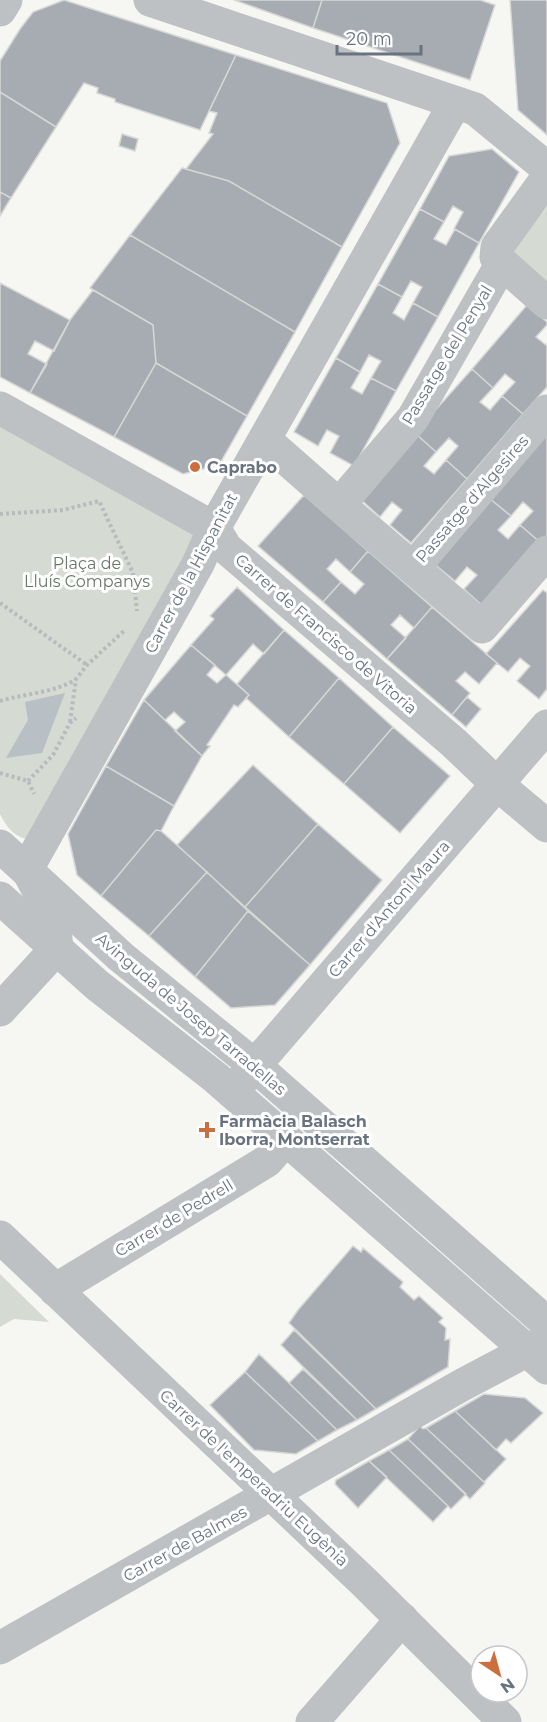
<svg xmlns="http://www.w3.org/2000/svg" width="547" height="1722" font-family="Montserrat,sans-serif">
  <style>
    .green { fill: #d5dad3 }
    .water { fill: #b8c0c5 }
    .building { fill: #a7acb2; stroke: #d7d8d6; stroke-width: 1.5 }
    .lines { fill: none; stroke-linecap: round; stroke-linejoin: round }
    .path { stroke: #b8babd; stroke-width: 4; stroke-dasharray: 3 3; stroke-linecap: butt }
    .minor { stroke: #bec1c4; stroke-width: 33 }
    .tertiary { stroke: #bec1c4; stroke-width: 33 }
    .poi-dot { fill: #cc6e3d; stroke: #fff; stroke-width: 2 }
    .labels { text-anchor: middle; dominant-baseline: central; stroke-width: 6; stroke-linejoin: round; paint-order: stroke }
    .street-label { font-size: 16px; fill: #697380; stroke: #fff }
    .poi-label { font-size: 16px; font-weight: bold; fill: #697380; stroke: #fff; text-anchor: start }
    .park-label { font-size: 16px; fill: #687867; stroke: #fff }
  </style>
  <rect width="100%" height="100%" fill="#f6f6f3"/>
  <!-- green -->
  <path class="green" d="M547 207V283L510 252Z
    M0 426 197 535 30 839C15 839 6 826 0 814Z
    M0 1274 49 1322 14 1319 0 1327Z"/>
  <!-- water -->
  <path class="water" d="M65 693 42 753 6 758 28 720 25 702Z"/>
  <!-- building -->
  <path class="building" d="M64 0 236 55 200 130 115 102V99L97 93 98 88 84 83 56 127 0 92V61L20 29 33 12Z
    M234 0H322L313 28Z
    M322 0H480L495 5 470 80 313 28Z
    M510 0H547V135L518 110Z
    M236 55 387 103 400 143 342 247 229 181 186 169 213 134 209 133 217 113 209 111Z
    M0 92 56 127 11 198 0 192Z
    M122 134 138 139 135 151 119 146Z
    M492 149 519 172 479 243 454 229 463 212 453 206 444 222 420 209 449 156Z
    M182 168 229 181 342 247 295 332 130 235Z
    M0 192 11 198 0 216Z
    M420 209 444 222 434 239 446 245 455 229 479 243 438 317 413 303 422 287 411 281 402 297 378 284Z
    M130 235 295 332 247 416 156 363 153 325 90 288Z
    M0 283 70 320 54 351 35 341 28 354 47 364 30 393 0 377Z
    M378 284 402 297 393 313 404 320 413 303 438 317 396 391 371 378 381 361 369 355 360 372 336 358Z
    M93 290 153 325 156 363 114 437 30 393 70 320Z
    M527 305 547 322V325L536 337 546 345 547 344V387L523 414 502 396 515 382 505 374 493 388 472 369Z
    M336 358 360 372 351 388 362 394 371 378 396 391 354 466 330 453 339 436 327 430 318 446 294 432Z
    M156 363 247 416 219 465 183 474 114 437Z
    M472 369 493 388 480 402 490 410 502 396 523 414 467 479 446 460 458 446 449 438 436 452 415 433Z
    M415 433 436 452 424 466 434 474 446 460 467 479 411 543 390 525 402 510 392 502 380 517 359 498Z
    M547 435V537L541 543 520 525 533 511 523 502 511 516 489 498Z
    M304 495 368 551 350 572 336 559 327 569 341 582 323 602 258 546Z
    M489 498 511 516 498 530 508 539 520 525 541 543 485 608 464 589 477 575 467 567 455 581 433 563Z
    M368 551 432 607 414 628 400 615 391 625 406 638 387 659 323 602 341 582 355 594 364 584 350 572Z
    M237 587 284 630 264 654 253 644 226 675 191 645 214 619 210 616Z
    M543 590 547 593V689L539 699 517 681 530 666 520 658 508 672 486 654Z
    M432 607 497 663 479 684 465 672 456 681 470 693 452 715 387 659Z
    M284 630 339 678 289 737 246 698 249 695 237 684Z
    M191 645 215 665 207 675 217 683 226 675 249 695 238 707 234 705 207 745 210 746 202 756 175 731 185 722 174 712 165 720 144 700Z
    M339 678 393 727 344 784 289 737Z
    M467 697 481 709 466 727 452 715Z
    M144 700 202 756 174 806 106 766Z
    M393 727 450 776 400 833 344 784Z
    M253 765 318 824 245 907 177 845Z
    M106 766 174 806 161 831 156 830 101 896 77 875 68 834Z
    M318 824 382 880 310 965 245 907Z
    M156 830 161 831 207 872 149 936 101 896Z
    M207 872 248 911 195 977 149 936Z
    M248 911 310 965 275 1005 231 1008 195 977Z
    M353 1246 361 1252 363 1248 403 1282 400 1287 414 1300 419 1296 443 1318 439 1322 446 1328 445 1340 450 1339 448 1367 376 1409 289 1323 298 1310Z
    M294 1330 376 1409 357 1420 281 1345Z
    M259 1354 289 1383 337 1430 318 1441 245 1372Z
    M303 1369 357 1420 337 1430 289 1383Z
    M245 1372 318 1441 296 1454 254 1450 210 1405Z
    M484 1394 525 1398 543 1413 511 1443 506 1439 496 1450 455 1411Z
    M455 1411 506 1459 484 1482 426 1428Z
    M420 1426 423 1429 426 1428 485 1483 470 1499 408 1439Z
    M408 1439 466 1494 451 1509 389 1450Z
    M389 1450 448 1506 433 1522 369 1461Z
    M369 1461 387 1477 358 1508 335 1484 336 1480Z"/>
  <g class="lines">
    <!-- path -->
    <path class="path" d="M0 514 63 510 99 501 133 573 137 611
      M0 603 87 665
      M0 701C23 694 58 692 76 679
      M70 722 76 679 87 665 125 630
      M0 773 28 781 34 794
      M28 781 53 755 70 723 76 718"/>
    <!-- minor -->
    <path class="minor" d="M150 0 475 109 547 168
      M0 10 6 0
      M502 263 547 303
      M0 408 214 528 226 548 454 743 497 784 547 826
      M265 440 339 505 413 418 502 263 496 257 497 247 547 178
      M339 505 413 568 547 411
      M413 568 482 627 547 552
      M0 1010 57 948 54 920 27 869 198 564 214 528 455 103
      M232 1092 547 726
      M0 1237 365 1583 505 1722
      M55 1290 267 1161 286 1139
      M0 1648 462 1385 547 1340
      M312 1722 402 1619"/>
    <!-- tertiary -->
    <path class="tertiary" d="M0 846 121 957 254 1065 547 1323
      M0 898 97 985 216 1078 547 1368"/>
  </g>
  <!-- markers -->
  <g class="poi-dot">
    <circle cx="195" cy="467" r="6"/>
    <path d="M204 1121h6v6h6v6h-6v6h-6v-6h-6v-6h6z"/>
  </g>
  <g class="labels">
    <!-- street labels -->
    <g class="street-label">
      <text transform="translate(447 355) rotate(-59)">Passatge del Penyal</text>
      <text transform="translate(472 499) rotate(-49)">Passatge d'Algesires</text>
      <text transform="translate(191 573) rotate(-62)">Carrer de la Hispanitat</text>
      <text transform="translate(326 634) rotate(41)">Carrer de Francisco de Vitoria</text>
      <text transform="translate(389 909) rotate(-49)">Carrer d'Antoni Maura</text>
      <text transform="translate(191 1014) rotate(40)">Avinguda de Josep Tarradellas</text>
      <text transform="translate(174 1218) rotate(-31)">Carrer de Pedrell</text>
      <text transform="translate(254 1478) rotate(43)">Carrer de l'emperadriu Eugènia</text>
      <text transform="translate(185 1544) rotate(-29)">Carrer de Balmes</text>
    </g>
    <!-- poi labels -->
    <g class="poi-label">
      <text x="207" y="467">Caprabo</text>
      <text x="219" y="1121">Farmàcia Balasch<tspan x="219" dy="18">Iborra, Montserrat</tspan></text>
    </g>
    <!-- park labels -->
    <g class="park-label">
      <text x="87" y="563">Plaça de<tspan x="87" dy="18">Lluís Companys</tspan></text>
    </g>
  </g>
  <!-- north arrow -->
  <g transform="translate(499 1674) rotate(144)"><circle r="28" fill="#ffffff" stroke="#c3c7cc" stroke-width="1.5"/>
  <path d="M0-4.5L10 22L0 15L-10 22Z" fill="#cc6e3d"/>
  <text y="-9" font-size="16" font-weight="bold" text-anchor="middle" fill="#697380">N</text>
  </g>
  <!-- scale -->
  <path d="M337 45v9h84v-9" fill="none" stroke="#697380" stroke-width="3"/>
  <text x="346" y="45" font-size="18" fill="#697380" stroke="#ffffff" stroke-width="4.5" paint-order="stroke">20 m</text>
</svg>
